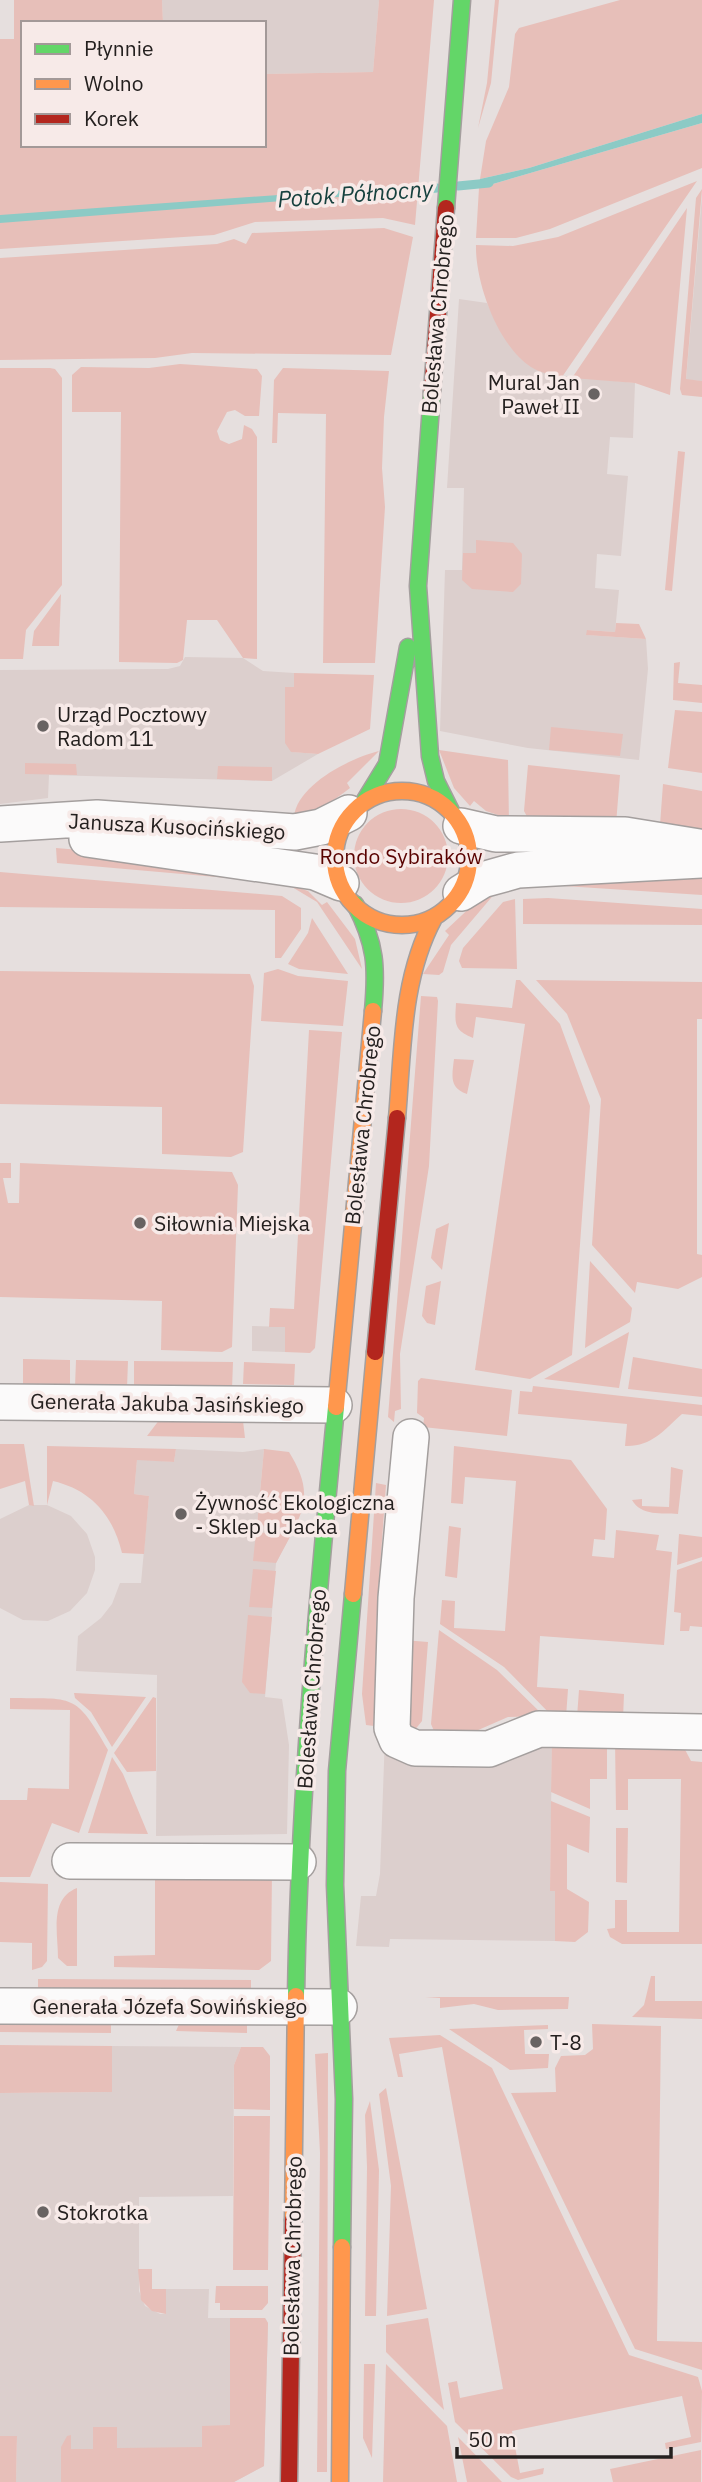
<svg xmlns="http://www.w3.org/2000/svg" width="702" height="2482" font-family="'IBM Plex Sans',sans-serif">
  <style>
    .built { fill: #dccfcd }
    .green { fill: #e7bfb9 }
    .water { fill: #8ccac5 }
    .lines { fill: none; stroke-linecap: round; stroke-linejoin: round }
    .stream { stroke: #8ccac5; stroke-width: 9 }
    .street-casing { stroke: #a49f9e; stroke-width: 38 }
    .fast-casing { stroke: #a49f9e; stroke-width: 19 }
    .slow-casing { stroke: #a49f9e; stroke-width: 19 }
    .jam-casing { stroke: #a49f9e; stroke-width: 19 }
    .street { stroke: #fbfafa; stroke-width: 35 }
    .fast { stroke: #63d668; stroke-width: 16 }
    .slow { stroke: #ff974d; stroke-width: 16 }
    .jam { stroke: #b3261e; stroke-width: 16 }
    .poi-dot { fill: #686362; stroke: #f7eae8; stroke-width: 2.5 }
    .labels { text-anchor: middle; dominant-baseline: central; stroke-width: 7; stroke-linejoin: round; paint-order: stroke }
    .street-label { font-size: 21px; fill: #24201f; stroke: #f7eae8 }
    .poi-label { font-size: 21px; fill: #24201f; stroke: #f7eae8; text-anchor: start }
    .park-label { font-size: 21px; fill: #590200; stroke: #f7eae8 }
    .water-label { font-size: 23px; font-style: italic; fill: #16413e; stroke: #f7eae8 }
  </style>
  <rect width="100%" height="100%" fill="#e6dfde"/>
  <!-- built -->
  <path class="built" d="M162 0H379L373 72 264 74V23H163Z
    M702 196V381L686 380Z
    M459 299 487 303 501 332 547 374 635 383 633 438 610 437 607 474 628 476 621 556 597 554 595 588 619 590 615 632 587 630V635L646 639 648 669 639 760 528 748 440 731 445 570H462L464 488H447Z
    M185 657 243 658 263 671 294 673V687H285L292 752 318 754 272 781 49 775 48 798 0 804V670L168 669 180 666Z
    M252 1326 286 1327 285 1352 252 1351Z
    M176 1449 243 1452 264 1449 257 1525 294 1529 276 1563 265 1697 282 1699 289 1745 287 1834 156 1836 157 1675 76 1671 78 1636 101 1618 112 1604 120 1583H141L149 1496 134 1494 137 1459 174 1462Z
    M29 1505H47L71 1516 87 1534 95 1557V1570L87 1593 70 1611 48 1621 23 1620 0 1608V1519Z
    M385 1735 552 1739 550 1890 555 1891V1941L390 1939 389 1947 356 1946 361 1896H376L380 1874Z
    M112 2046 241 2047 234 2065 233 2196 139 2197V2291L145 2306 160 2314H166V2289H209L208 2318H265L268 2323 264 2466 234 2482H16L17 2436H0V2093L112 2092Z"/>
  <!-- green -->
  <path class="green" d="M14 0H162L163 23H23V145H264V74L373 72 379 0H434L415 225 383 218 255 222 214 235 0 249V39H14Z
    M495 0H499L491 83 478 128 487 83Z
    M620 0H702V114L529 168 480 179 486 141 509 87 515 34 519 28Z
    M702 123V168L550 229 516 238H476L479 188Z
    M697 181 562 377C552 375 540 373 531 367 498 346 475 282 476 245L513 246 558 237Z
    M702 189 686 379 702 381V397L682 395 680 389 696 198Z
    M687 208 670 395 635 383 572 378Z
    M384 228 413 237 391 355 192 353 155 358 0 360V258L217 244 234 239 246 244 252 233Z
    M180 364 257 369 262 376 259 416H245L235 410 227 412 217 431 220 440 229 444 242 439 244 425 252 429 257 437V659L243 658 217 620H187L183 660 177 663 119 662 121 412H72V375L81 367 149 368Z
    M0 368H50L55 369 62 378V585L26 630 23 659H0Z
    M283 368 389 371 384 417 382 468 385 507 375 663H323L326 414 278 413 277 443H272L274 380Z
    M678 451 685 452 672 591 665 590Z
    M476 540 513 543 522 554 521 584 513 592 472 589 462 580 463 553H476Z
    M61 594 59 646H32L34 631Z
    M616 623 639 624 646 639 586 635 587 630 615 632Z
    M680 662 678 683 702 685V703L673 700 674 663Z
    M294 673 374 675 370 729 318 754 291 752 285 743V687H294Z
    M675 710 702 712V773L668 768Z
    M551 727 623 734 620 756 549 750Z
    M439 750 508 760 509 824 503 823 501 816 486 811 474 801 470 806 454 788Z
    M379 751 347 783 350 788C331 803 317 811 294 817 297 785 350 758 379 751Z
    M25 763 76 764 77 775 25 774Z
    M528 765 620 775 616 824H531L524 811Z
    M218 766 272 767V781L217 779Z
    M663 784 702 791V834L660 825Z
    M354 856a47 47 0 1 1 94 0a47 47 0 1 1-94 0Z
    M56 848 104 852 262 881 57 863Z
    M0 872 282 896 301 908V929L281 958H275V910L0 907Z
    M702 877V895L549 885Z
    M287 884 308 891 322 905 327 902 355 939 362 969 317 902Z
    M502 885 451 945 443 972 439 975 423 974 449 935 445 931 478 900Z
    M548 898 702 909V925L523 924V899Z
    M515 899 517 969 462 968 459 961 463 948 503 902Z
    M312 918 348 974 299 969 288 964 308 933Z
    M278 969 298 976 348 981 343 1026 261 1021 264 973Z
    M0 971 250 974 254 986 243 1152 231 1157 162 1154V1107L0 1104Z
    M516 980H520L560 1024 590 1106 572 1355 530 1379 475 1370 525 1024 476 1017 473 1038C453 1030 455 1023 456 1003L512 1008Z
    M536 980 702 982V1019H697V1254L702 1255V1277L678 1289 637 1282 635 1293 592 1245 601 1099 567 1014Z
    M421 996 437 997 438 1001 429 1166 400 1354 401 1409 395 1411 394 1422 388 1417Z
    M309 1030 342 1032 315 1348 310 1353 285 1352V1327H269L270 1308 294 1309Z
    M454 1059 474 1060 467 1094C449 1088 452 1076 454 1059Z
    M0 1163H11V1178H3L8 1203H19L20 1163 232 1172 238 1185 232 1347 222 1352 161 1350 162 1301 0 1297Z
    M449 1223 442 1270 431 1258 436 1229Z
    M590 1261 632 1308 630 1322 585 1348Z
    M441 1281 435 1325 427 1323 422 1316 426 1286Z
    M629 1332 619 1388 544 1379Z
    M633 1357 702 1369V1397L628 1389Z
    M23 1359 70 1360V1387H23Z
    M76 1360 128 1361 127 1388 75 1387Z
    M134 1361 233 1362 232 1389 134 1388Z
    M244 1362 295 1364 294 1385 243 1384Z
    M421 1378 512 1390 507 1436 423 1427 424 1418 417 1413 418 1381Z
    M533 1386 702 1405V1416L682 1414C663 1431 651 1447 625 1446L627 1424 518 1414 520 1391 532 1392Z
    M163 1415 243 1421 245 1438 147 1436Z
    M0 1444H24L34 1506 29 1505 25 1481 0 1489Z
    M47 1446 176 1449 174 1462 137 1460 134 1494 149 1496 144 1554 122 1553C113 1515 91 1490 53 1481L47 1505Z
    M454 1446 571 1460 607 1509 605 1540 594 1539 592 1556 614 1558 616 1530 659 1535 656 1550 672 1552 664 1645 540 1636 537 1687 568 1689 566 1717H553L504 1667 440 1624 442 1600 455 1601 454 1628 505 1631 516 1481 465 1477 463 1504 451 1503Z
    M264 1449 289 1452C306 1480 310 1498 294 1529L257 1525Z
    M671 1467 683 1470 678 1514C662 1513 641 1516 632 1500L642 1499V1506L669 1507Z
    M376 1483 386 1485 377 1609 374 1726 366 1725 362 1694Z
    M449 1526 461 1528 457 1578 445 1576Z
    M256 1532 291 1535 276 1563 253 1561Z
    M679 1534 702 1537V1557L677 1565Z
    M702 1561V1627L690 1626 689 1631H680L681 1613 674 1612 677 1570Z
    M253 1569 276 1571 272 1608 249 1607Z
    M248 1615 272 1617 265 1694 250 1693 242 1682Z
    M439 1630 497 1670 544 1716 508 1717 460 1738 434 1731 431 1724Z
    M403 1640 428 1642 422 1721 410 1736Z
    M579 1690 624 1694 623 1719 577 1717Z
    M74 1693H75L146 1697 112 1747 91 1712 75 1698Z
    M153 1697 156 1698V1771L127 1772 114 1753Z
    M10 1698C74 1699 75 1692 108 1750L79 1833 52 1823 30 1877H0V1800H27L28 1788 69 1789 70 1710 10 1709Z
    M552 1739 607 1740V1779H590V1809L551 1792Z
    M615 1740 681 1742 691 1761 702 1762V1944H622L610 1937 607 1929 615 1928V1900H627V1932H679L681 1779H628V1810H616Z
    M112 1757 123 1774 148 1834 88 1833Z
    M551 1801 590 1817 589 1853 567 1844V1889L589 1902 588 1932 575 1942 555 1941V1891H550Z
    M616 1828H628L627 1883 616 1882Z
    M272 1872 271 1961 259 1970 114 1967V1956L155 1955V1876Z
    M0 1882 48 1884 47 1961 42 1967 32 1970V1943L0 1942Z
    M77 1888V1966H67L58 1958C58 1933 49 1899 77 1888Z
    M651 1976H655V2001H702V2019L632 2017 644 2005Z
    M38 1979 251 1980V1994L38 1993Z
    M425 1997H569L568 2009 498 2010 474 2004 440 2008V1998Z
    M0 2019 111 2020V2033L0 2032Z
    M180 2022H247V2033L176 2031Z
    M592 2024 661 2026 657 2341 702 2342V2370L635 2349 511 2093 556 2092 555 2068 561 2056 585 2055 593 2049Z
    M548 2025V2029L524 2030 525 2054H549L548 2068 510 2070 449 2029Z
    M440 2035 492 2068 629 2355 698 2377 702 2391 701 2442 666 2449 665 2443 691 2437 682 2396 512 2431 520 2473 544 2468 543 2474 518 2480 511 2477 455 2422 448 2383 457 2381 460 2398 503 2389 442 2047 399 2054 403 2077H398L389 2038Z
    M0 2045 112 2046V2092L0 2093Z
    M241 2047H263L270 2056V2110L234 2109V2065Z
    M328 2053 327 2472H317L320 2153 315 2054Z
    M386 2088 427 2309 387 2316 391 2186 379 2094Z
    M370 2101 379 2170 376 2316H365L367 2167 365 2115Z
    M234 2116H270L268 2270H233Z
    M138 2269H152V2289H166V2314L152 2311 141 2300Z
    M216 2286H268V2303L262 2310H220V2303H215Z
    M230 2318H265L268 2323 264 2466 234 2482H61V2447L67 2436 71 2435V2449H93V2427H117V2448L202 2447V2426L230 2425Z
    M428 2318 444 2410 386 2352V2325Z
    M364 2364H375L372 2458 363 2438Z
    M386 2364 447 2426 457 2482H383Z
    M0 2436H17L16 2482H0Z
    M458 2437 502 2482H467Z
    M701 2450V2482H613L610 2469Z"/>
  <!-- water -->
  <path class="water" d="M702 114V123L479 188 480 179 529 168Z
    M417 185V193L320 198 0 223V215Z"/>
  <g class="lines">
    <!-- stream -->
    <path class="stream" d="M458 186 489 183
      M406 191 437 188"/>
    <defs>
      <path id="street" d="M0 824 97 818 295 832 321 827 349 813
        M461 826 496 834 625 835 699 847
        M87 839 315 872 341 883
        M461 893 482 880 518 870 702 860
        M0 1402 334 1405
        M411 1437 396 1598 392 1728 397 1740 415 1748 489 1749 539 1729 702 1732
        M70 1861 298 1862
        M0 2006 339 2007"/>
      <path id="fast" d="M446 208 462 0
        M432 392 418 586 430 756 436 781 452 813
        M365 800 387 764 408 647
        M355 904C376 944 377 967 373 1011
        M296 1996C299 1799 317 1604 336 1407
        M342 2247 344 2099 335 1885 337 1771 353 1594"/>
      <path id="slow" d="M335 858a67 67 0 1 1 134 0a67 67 0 1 1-134 0Z
        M397 1118C403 1051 401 979 434 918
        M336 1407 373 1011
        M353 1594 375 1352
        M293 2220 296 1996
        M340 2482 342 2247"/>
      <path id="jam" d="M432 392 446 208
        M375 1352 397 1118
        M289 2482 293 2220"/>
    </defs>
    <!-- street casing -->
    <use href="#street" class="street-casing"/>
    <!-- fast casing -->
    <use href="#fast" class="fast-casing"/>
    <!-- slow casing -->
    <use href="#slow" class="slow-casing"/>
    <!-- jam casing -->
    <use href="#jam" class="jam-casing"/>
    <!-- street -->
    <use href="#street" class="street"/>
    <!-- fast -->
    <use href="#fast" class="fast"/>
    <!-- slow -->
    <use href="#slow" class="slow"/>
    <!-- jam -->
    <use href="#jam" class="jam"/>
  </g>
  <!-- markers -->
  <g class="poi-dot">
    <circle cx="594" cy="394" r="7"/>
    <circle cx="43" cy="726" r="7"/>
    <circle cx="140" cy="1223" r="7"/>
    <circle cx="181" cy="1514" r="7"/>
    <circle cx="536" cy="2042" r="7"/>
    <circle cx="43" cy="2212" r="7"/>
  </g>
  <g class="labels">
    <!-- street labels -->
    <g class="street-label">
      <text transform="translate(437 314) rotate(-85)">Bolesława Chrobrego</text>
      <text transform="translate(177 826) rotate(3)">Janusza Kusocińskiego</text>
      <text transform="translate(362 1125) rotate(-84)">Bolesława Chrobrego</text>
      <text transform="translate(167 1403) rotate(1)">Generała Jakuba Jasińskiego</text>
      <text transform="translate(311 1689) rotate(-86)">Bolesława Chrobrego</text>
      <text x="170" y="2006">Generała Józefa Sowińskiego</text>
      <text transform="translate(292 2256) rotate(-89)">Bolesława Chrobrego</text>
    </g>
    <!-- poi labels -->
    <g class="poi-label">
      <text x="580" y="382" text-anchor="end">Mural Jan<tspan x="580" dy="24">Paweł II</tspan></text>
      <text x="57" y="714">Urząd Pocztowy<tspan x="57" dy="24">Radom 11</tspan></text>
      <text x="154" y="1223">Siłownia Miejska</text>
      <text x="195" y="1502">Żywność Ekologiczna<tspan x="195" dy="24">- Sklep u Jacka</tspan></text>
      <text x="550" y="2042">T-8</text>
      <text x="57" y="2212">Stokrotka</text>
    </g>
    <!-- park labels -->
    <g class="park-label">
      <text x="401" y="856">Rondo Sybiraków</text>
    </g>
    <!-- water labels -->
    <g class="water-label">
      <text transform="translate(355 193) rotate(-4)">Potok Północny</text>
    </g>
  </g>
  <!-- legend -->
  <rect x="21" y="21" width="245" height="126" fill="#f7eae8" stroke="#a39998" stroke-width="2"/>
  <rect x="35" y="44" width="35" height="10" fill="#63d668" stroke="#a39998" stroke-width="2"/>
  <text x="84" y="56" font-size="21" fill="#24201f">Płynnie</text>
  <rect x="35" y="79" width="35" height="10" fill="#ff974d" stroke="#a39998" stroke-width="2"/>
  <text x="84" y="91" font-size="21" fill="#24201f">Wolno</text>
  <rect x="35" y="114" width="35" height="10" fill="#b3261e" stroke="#a39998" stroke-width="2"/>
  <text x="84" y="126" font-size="21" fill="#24201f">Korek</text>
  <!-- scale -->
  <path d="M457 2447v10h214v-10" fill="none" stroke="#24201f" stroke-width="3.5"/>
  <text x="468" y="2447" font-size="21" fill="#24201f" stroke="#f7eae8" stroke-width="5" paint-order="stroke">50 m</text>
</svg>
